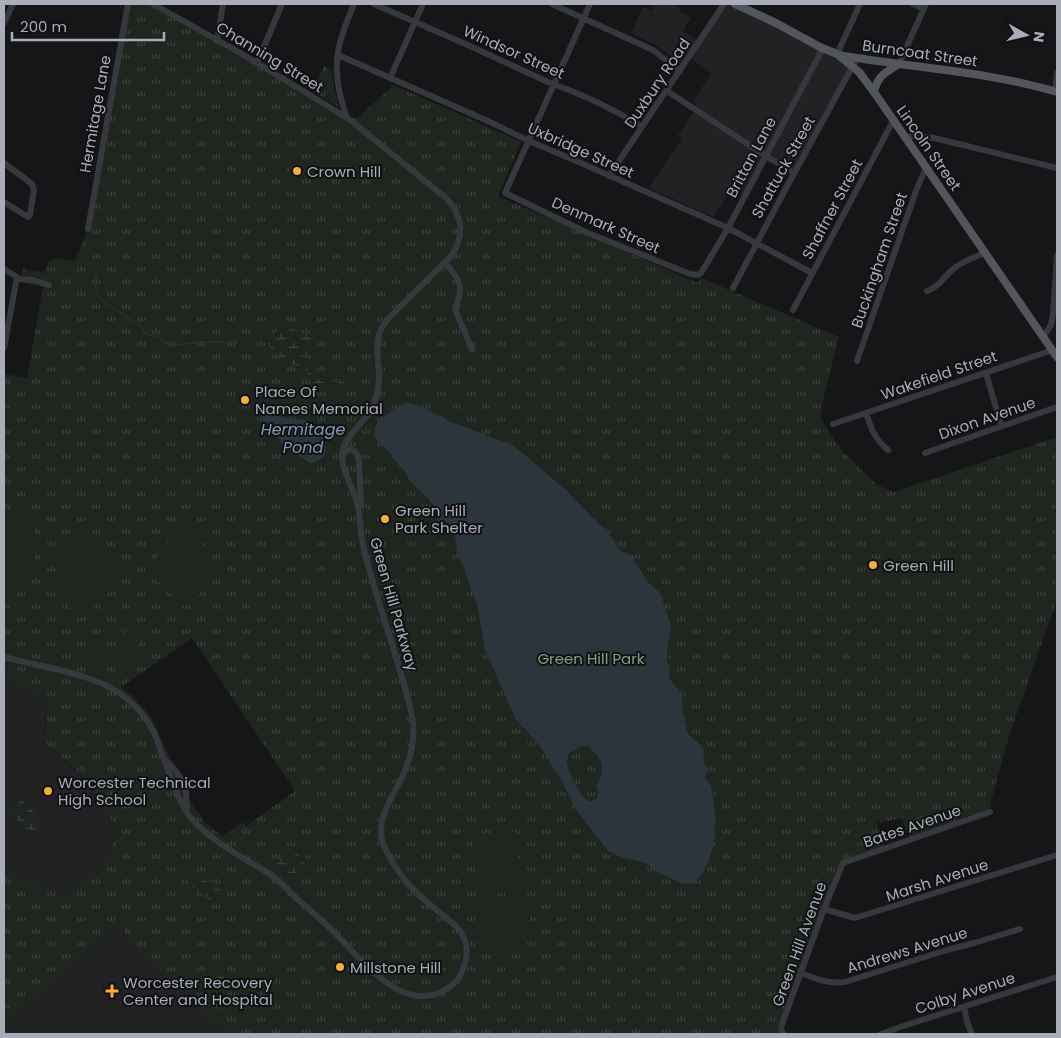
<svg xmlns="http://www.w3.org/2000/svg" width="1061" height="1038" font-family="Poppins,sans-serif">
  <style>
    .built { fill: #222225 }
    .grass { fill: url(#grass-tufts); fill-rule: evenodd }
    .wetland { fill: url(#wetland-marsh) }
    .pitch { fill: #1e261f }
    .water { fill: #2c353c; fill-rule: evenodd }
    .lines { fill: none; stroke-linecap: round; stroke-linejoin: round }
    .stream { stroke: #2c353c; stroke-width: 1 }
    .minor { stroke: #37383d; stroke-width: 6 }
    .major { stroke: #53555c; stroke-width: 8 }
    .poi-dot { fill: #f2b134; stroke: #111113; stroke-width: 2 }
    .labels { text-anchor: middle; dominant-baseline: central; stroke-width: 4; stroke-linejoin: round; paint-order: stroke }
    .street-label { font-size: 15px; fill: #a8adb8; stroke: #111113 }
    .poi-label { font-size: 15px; fill: #a8adb8; stroke: #111113; text-anchor: start }
    .park-label { font-size: 15px; fill: #7fa381; stroke: #111113 }
    .water-label { font-size: 16px; font-style: italic; fill: #7f9bb3; stroke: #111113 }
  </style>
  <defs>
    <pattern id="grass-tufts" width="24" height="20" patternUnits="userSpaceOnUse" patternTransform="scale(1.25)"><rect width="24" height="20" fill="#1e261f"/><path d="M3 7l-1-3M5 7V3M7 7l1-3M15 17l-1-3M17 17v-4M19 17l1-3" fill="none" stroke="#3c433d"/></pattern>
    <pattern id="wetland-marsh" width="20" height="14" patternUnits="userSpaceOnUse" patternTransform="scale(1.25)"><rect width="20" height="14" fill="#1e261f"/><path d="M1 5h8M5 5V1M11 12h8M15 12V8" fill="none" stroke="#3c433d"/></pattern>
  </defs>
  <rect width="100%" height="100%" fill="#161618"/>
  <!-- built -->
  <path class="built" d="M656 4H672L681 8 679 11 691 18 683 31 700 42 724 4H735L853 66 794 173 766 156 745 196 732 189 713 217 649 188 682 138 678 135 692 114 696 104 693 101 711 74 686 54 679 63 656 45 631 33 643 7 652 11Z
    M4 661 8 662 7 668 37 691 42 698 46 706 47 714 42 742 63 759 83 778 101 804 109 817 115 823 118 830 101 871 63 894 4 872Z
    M122 920 130 944 225 1034H4V1027Z"/>
  <!-- grass -->
  <path class="grass" d="M128 4H153L347 118H357L394 85 521 142 498 196 698 283 701 278 839 337 824 396 820 418 843 452 877 485 894 492 1057 437V600L1009 736 991 801 990 812 910 840 902 818 877 823 885 849 843 863 781 1027 783 1034H225L130 944 121 921 4 1027V872L63 894 101 871 118 831 115 823 109 817 101 804 83 778 63 758 42 742C44 731 49 717 46 707 39 679 6 690 8 662L4 661V374L27 378 43 287 20 282 23 269 45 273 48 262 56 258 75 261 88 229ZM192 638 295 791 246 826 243 822 222 836 205 823 190 801 189 792 179 770 172 762 151 717 134 697 121 687Z
    M324 66 332 70V79L339 107 313 92Z"/>
  <!-- wetland -->
  <path class="wetland" d="M288 327 311 336C310 343 307 349 306 356 303 369 316 378 326 384 332 382 338 380 345 383L344 386 335 384 328 386 313 382 304 368 292 364 286 359 280 357 264 341 238 342C247 340 258 341 267 338 277 334 276 328 288 327Z
    M21 800C31 807 45 821 35 833 23 833 25 829 19 821 17 818 13 815 10 812Z
    M302 846 305 847 307 850V853L303 861 308 868C305 875 301 870 296 871L293 880H291L285 877 275 875 272 870C278 858 281 857 294 856Z
    M187 874H189C199 884 219 875 221 896L211 902 198 890 192 886 186 879Z
    M224 974 233 983V986L229 990 211 984 204 994H202L198 988 191 984 189 982C201 973 203 981 213 979 217 978 221 975 224 974Z"/>
  <!-- pitch -->
  <path class="pitch" d="M30 513 36 541 33 565 19 582 4 586V519Z
    M188 525C207 542 214 571 199 594 196 599 192 605 185 606L148 571V566Z
    M77 533 103 553 125 577 109 592 79 619 59 595 55 566 68 543Z
    M142 627 145 640 140 641 136 648 140 660 117 668 112 654 133 647 132 644 127 645 124 632Z
    M98 646 108 663 96 671 86 654Z
    M516 831 521 891 478 895 473 835Z
    M530 901C533 930 516 952 487 955L478 908 481 904Z"/>
  <!-- water -->
  <path class="water" d="M407 403 421 406 446 420 513 445 567 491 595 520 607 531 620 551 631 555 648 582 661 594 667 614 671 625 667 652V662L670 666 669 678 682 695 683 715 688 734 703 747 704 763 708 769 705 778 711 785 716 819 714 829 716 833C712 852 708 869 695 883L683 884 661 874 646 863 621 857 608 851 575 808 563 783 541 748 529 733 516 720 485 649 477 605 463 566 457 554 456 540 451 526 441 516 428 498 409 480 406 472 399 466 391 453 379 443 375 437 374 433 375 428 377 423 380 419 395 409ZM587 746C601 756 608 770 596 785L598 792 597 798C594 800 593 802 589 801 580 798 568 771 567 762 567 759 568 756 569 753L579 747Z
    M268 411C275 412 280 417 286 418 294 420 302 418 310 422 319 427 333 449 322 458 319 460 314 462 312 464L285 448 271 426 263 421V416Z"/>
  <g class="lines">
    <!-- stream -->
    <path class="stream" d="M96 276 95 285 97 295 107 304 141 326 144 333 160 338 165 342 176 345 197 342H238"/>
    <!-- minor -->
    <path class="minor" d="M374 4 470 46 550 83C582 94 614 109 642 127
      M552 4 653 50 680 71
      M590 4 505 193 588 233 690 274 697 275 701 273 706 265 728 228 823 48
      M913 4 924 9
      M4 23 13 4
      M217 41 223 4
      M837 54 860 4
      M338 55 488 121 529 141 574 160 728 228 812 273
      M257 63 282 4
      M899 64 926 4
      M390 78 423 4
      M667 91 766 156 794 173
      M1055 92 1057 73
      M347 118C337 90 332 62 343 33 346 23 350 14 354 4
      M904 137 916 136 934 138 1057 168
      M4 163 32 184 34 190 30 215 28 217 4 202
      M609 176 724 4
      M88 229 128 4
      M445 262C451 271 462 281 460 292 459 299 456 305 456 312L472 349
      M4 269 20 279 33 280 49 285
      M733 288 784 192 857 58
      M927 291C941 285 942 279 952 270 961 262 974 257 985 253
      M793 310 893 121
      M1043 337 1051 325 1053 314 1057 255
      M4 348 17 277
      M857 361 917 188 926 168
      M986 373 1001 425
      M866 413C872 430 874 438 888 450
      M833 424 1053 350
      M925 453 1057 407
      M342 454C352 446 357 450 359 461L361 505
      M4 657C40 667 96 673 126 698 137 707 147 718 153 731 158 740 160 750 164 759 170 776 176 795 186 811 197 830 233 853 253 864 260 868 267 872 274 877 282 883 289 891 296 898 309 909 321 920 333 931 355 953 388 995 420 996 434 997 449 990 458 979 465 968 470 952 464 938 460 927 447 919 439 912 418 895 402 881 390 857 387 852 383 846 382 840 377 816 393 797 402 777 412 756 417 734 411 711 398 655 376 601 363 545 360 531 361 517 357 503 353 485 339 469 343 450 345 439 360 424 368 415 375 405 379 390 379 378 379 355 372 341 386 321L452 255C465 234 463 216 446 198L349 119 244 55 153 4
      M166 761C175 770 184 779 186 793 186 798 186 804 187 810
      M824 909 855 918 1057 855
      M801 973C816 979 829 984 845 982L947 950 974 943 1020 929
      M964 1007 967 1022 972 1034
      M783 1034 781 1027 824 909 843 863 990 812
      M881 1034 897 1028 1057 977"/>
    <!-- major -->
    <path class="major" d="M735 4 776 23 820 47 837 54 859 72 874 92 1057 357
      M839 55C912 68 986 71 1057 92
      M874 92C878 75 885 73 899 64"/>
  </g>
  <!-- markers -->
  <g class="poi-dot">
    <circle cx="297" cy="171" r="5"/>
    <circle cx="245" cy="400" r="5"/>
    <circle cx="385" cy="519" r="5"/>
    <circle cx="873" cy="565" r="5"/>
    <circle cx="48" cy="791" r="5"/>
    <circle cx="340" cy="967" r="5"/>
    <path d="M109.5 983.5h5v5h5v5h-5v5h-5v-5h-5v-5h5z"/>
  </g>
  <g class="labels">
    <!-- street labels -->
    <g class="street-label">
      <text transform="translate(514 52) rotate(24)">Windsor Street</text>
      <text transform="translate(920 53) rotate(8)">Burncoat Street</text>
      <text transform="translate(270 57) rotate(31)">Channing Street</text>
      <text transform="translate(657 83) rotate(-56)">Duxbury Road</text>
      <text transform="translate(95 114) rotate(-80)">Hermitage Lane</text>
      <text transform="translate(929 148) rotate(55)">Lincoln Street</text>
      <text transform="translate(581 150) rotate(24)">Uxbridge Street</text>
      <text transform="translate(751 157) rotate(-62)">Brittan Lane</text>
      <text transform="translate(783 167) rotate(-61)">Shattuck Street</text>
      <text transform="translate(832 209) rotate(-62)">Shaffner Street</text>
      <text transform="translate(606 225) rotate(24)">Denmark Street</text>
      <text transform="translate(879 260) rotate(-71)">Buckingham Street</text>
      <text transform="translate(939 375) rotate(-19)">Wakefield Street</text>
      <text transform="translate(987 418) rotate(-19)">Dixon Avenue</text>
      <text transform="translate(394 604) rotate(74)">Green Hill Parkway</text>
      <text transform="translate(912 826) rotate(-19)">Bates Avenue</text>
      <text transform="translate(937 880) rotate(-18)">Marsh Avenue</text>
      <text transform="translate(799 944) rotate(-70)">Green Hill Avenue</text>
      <text transform="translate(907 950) rotate(-17)">Andrews Avenue</text>
      <text transform="translate(965 993) rotate(-18)">Colby Avenue</text>
    </g>
    <!-- poi labels -->
    <g class="poi-label">
      <text x="307" y="171">Crown Hill</text>
      <text x="255" y="391">Place Of<tspan x="255" dy="17">Names Memorial</tspan></text>
      <text x="395" y="510">Green Hill<tspan x="395" dy="17">Park Shelter</tspan></text>
      <text x="883" y="565">Green Hill</text>
      <text x="58" y="782">Worcester Technical<tspan x="58" dy="17">High School</tspan></text>
      <text x="350" y="967">Millstone Hill</text>
      <text x="123" y="982">Worcester Recovery<tspan x="123" dy="17">Center and Hospital</tspan></text>
    </g>
    <!-- park labels -->
    <g class="park-label">
      <text x="591" y="658">Green Hill Park</text>
    </g>
    <!-- water labels -->
    <g class="water-label">
      <text x="303" y="429">Hermitage<tspan x="303" dy="18">Pond</tspan></text>
    </g>
  </g>
  <!-- border -->
  <rect width="1061" height="1038" fill="none" stroke="#a8adb8" stroke-width="10"/>
  <!-- north arrow -->
  <g transform="translate(1026 35) rotate(98)" stroke="#111113" stroke-width="4" paint-order="stroke">
  <path d="M0-4L9 19L0 12L-9 19Z" fill="#a8adb8"/>
  <text y="-8" font-size="14" font-weight="bold" text-anchor="middle" fill="#a8adb8">N</text>
  </g>
  <!-- scale -->
  <path d="M12 32v8h152v-8" fill="none" stroke="#a8adb8" stroke-width="2.5"/>
  <text x="20" y="32" font-size="15" fill="#a8adb8" stroke="#111113" stroke-width="4" paint-order="stroke">200 m</text>
</svg>
